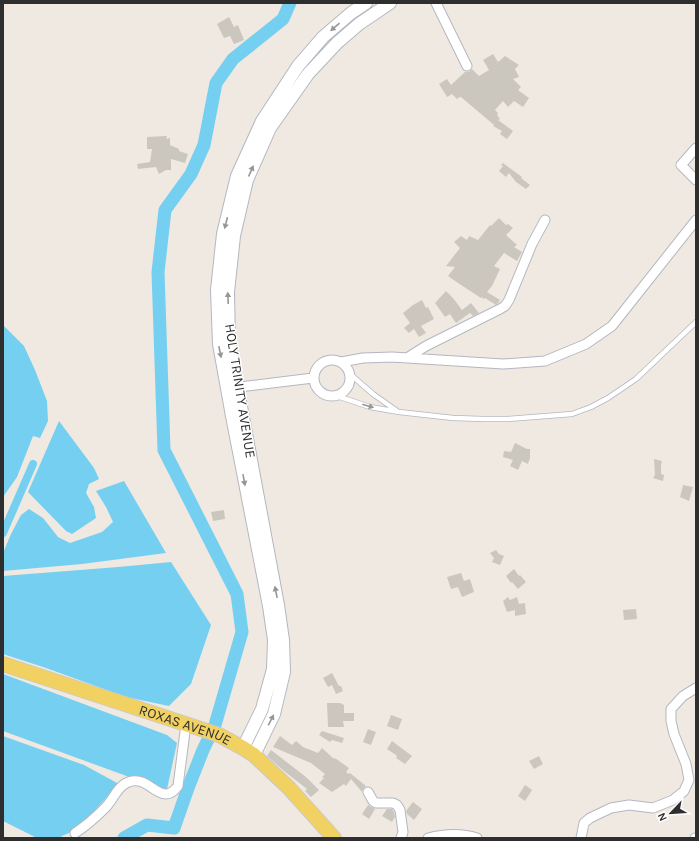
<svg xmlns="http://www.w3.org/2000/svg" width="699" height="841" font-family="Karla,sans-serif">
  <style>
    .water { fill: #75cff0 }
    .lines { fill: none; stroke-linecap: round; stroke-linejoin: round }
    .canal { stroke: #75cff0; stroke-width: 8 }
    .river { stroke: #75cff0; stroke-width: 13 }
    .building { fill: #cbc7bf }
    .lane-casing { stroke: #b4b7c1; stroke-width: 6 }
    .street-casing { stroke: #b4b7c1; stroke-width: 11 }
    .secondary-casing { stroke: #b4b7c1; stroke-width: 14 }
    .primary-casing { stroke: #c9c9c9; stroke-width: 16 }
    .lane { stroke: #fff; stroke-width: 4.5 }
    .street { stroke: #fff; stroke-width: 9 }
    .secondary { stroke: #fff; stroke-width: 12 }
    .primary { stroke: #f2d163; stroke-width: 14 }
    .oneway { fill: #969696 }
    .labels { text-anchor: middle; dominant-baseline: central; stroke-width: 3; stroke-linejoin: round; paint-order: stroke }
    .street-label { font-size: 14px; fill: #2e2e2e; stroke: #fff }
  </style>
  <rect width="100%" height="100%" fill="#efe9e1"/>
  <!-- water -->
  <path class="water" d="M3 325 24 346 35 370 47 401 48 421 40 438 33 436 17 477 3 497Z
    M59 421 94 468 99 479 89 484 86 493 94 507 96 518 72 534 66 531 28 492Z
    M124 481 166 553 82 564 3 571V553L11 534 21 515 29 509 43 518 58 537 70 543 102 532 113 522 106 507 96 491Z
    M171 562 211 625 191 684 169 706 126 697 46 668 3 654V576L118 567Z
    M3 674 167 735 177 743 167 789 154 786 3 731Z
    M3 736 84 765 119 784 86 820 71 832 62 836 60 838H37L3 821Z"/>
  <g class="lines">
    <!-- canal -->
    <path class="canal" d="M3 533 33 464"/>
    <!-- river -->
    <path class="river" d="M124 838 147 825 174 828 188 788 203 750 215 725 242 632 237 594 164 450 158 272 165 210 191 174 204 145 216 83 233 59 283 19 290 3"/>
  </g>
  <!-- building -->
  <path class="building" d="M229 17 234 27 238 25 244 40 234 44 230 36 224 38 217 24Z
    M493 54 498 62 505 56 519 65 515 69 519 77 513 79 521 87 518 90 529 98 523 107 514 101 508 107 503 101 495 110 498 113 497 115 500 119 498 120 513 131 507 139 500 134 502 131 493 126 494 125 461 97H460L457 99 452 94 447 97 439 84 447 79 451 85 465 72H469L472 69 479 76 489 70 483 60Z
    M167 136 166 139 170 138V145L179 149V151L188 154 185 163 171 159V170H166L159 174 156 167 138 169 137 164 150 162 152 149H147V137Z
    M503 163 522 177 521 178 530 185 526 189 516 182 509 173 506 177 499 171 503 166 501 165Z
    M499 218 506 225 508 224 513 228 506 235 517 245 514 247 522 252 517 261 504 253 494 266 500 269 492 286 487 292 500 300 498 303 496 305 485 298 484 299 481 297V298L458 283 448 276 455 267 446 266 460 248 454 242 461 236 467 240 469 236 478 240 490 225 491 226Z
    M446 291 453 298 462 310 471 303 479 313 473 316 470 313 456 323 450 314 445 317 435 303Z
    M422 300 426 308 428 307 434 319 421 326 426 333 419 337 414 329 409 333 404 328 410 323 403 313 413 305Z
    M515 443 527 449H530V458L528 464 522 461 518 470 510 466 513 460 503 457 504 451 511 452Z
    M654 459 662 461 661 465V474L664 475 663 481 653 478 655 475Z
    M683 485 693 487 689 501 680 497Z
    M224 510 225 519 213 521 211 512Z
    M496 550 499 554 504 556 500 565 492 562 494 558 490 553Z
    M514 569 519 576 520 575 526 582 518 589 512 582 511 583 506 576Z
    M461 573 464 581 470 579 474 592 462 597 458 587 451 589 447 577Z
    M508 597 510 600 517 597 519 604 525 603 526 614 515 616V610L507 612 503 601Z
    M636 609 637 619 624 620 623 610Z
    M332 673 339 686H341L343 691 336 694 332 685 328 687 323 678Z
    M327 703H340L344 705V713H354V721H343L344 727H328Z
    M391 715 402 719 398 730 387 726Z
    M368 729 376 732 371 745 363 742Z
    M322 731 344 738 342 743 332 740 330 742 319 735Z
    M280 736 292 745 296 741 303 747 318 753 322 748 334 759 335 758 349 768 346 772 349 774 350 773 366 786 363 789 362 792 351 779 346 786 344 784 332 792 319 783 324 778 322 777 325 774 311 763 273 747Z
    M392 741 412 756 405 764 396 758 397 757 396 755 387 749Z
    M271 750 306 777 319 790 311 797 305 791 307 789 284 771 267 756Z
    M539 756 543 764 534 769 529 761Z
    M525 785 532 790 525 801 518 796Z
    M413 802 422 809 414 820 407 814 406 811Z
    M368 805 375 809 369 819 362 814Z
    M387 809H392L394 812 395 817 392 822 382 816Z"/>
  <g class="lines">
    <defs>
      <path id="lane" d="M350 374 373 394 397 411
        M337 396 370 407 399 412 453 418 483 419H507L572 414 591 407 608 398 636 379 696 322"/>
      <path id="street" d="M436 3 467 66
        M696 148 681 165 696 180
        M407 358 426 346 500 309 505 306 509 300 532 244 545 220
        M314 378a18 18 0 1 1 36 0a18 18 0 1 1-36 0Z
        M341 362 363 358 392 357 503 364 545 361 586 344 612 326 696 220
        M231 388 313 378
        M368 792 373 801 376 803H393L397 805 400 810 403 832 401 838
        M75 833C86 826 97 816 106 807 114 798 119 783 132 781 150 777 162 808 178 786L186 724
        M428 838C444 834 461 833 477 838
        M581 838 584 823 590 818 611 808 629 805 653 808 673 800 684 791 689 780 686 764 674 734 671 721V709L683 696 696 688
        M695 838H696"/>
      <path id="secondary" d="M243 748 262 709 273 669 274 640 269 606 232 416 219 344 217 290 223 234 237 176 262 121 298 66 323 37 351 13 366 3
        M254 755 274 714 284 672 283 640 278 605 229 342 228 292 234 236 247 180 270 128 308 74 337 43 359 24 390 3"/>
      <g id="primary">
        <path id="s1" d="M3 664 219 735 243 748 254 755 289 788 334 838"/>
      </g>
    </defs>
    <!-- lane casing -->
    <use href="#lane" class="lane-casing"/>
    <!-- street casing -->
    <use href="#street" class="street-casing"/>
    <!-- secondary casing -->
    <use href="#secondary" class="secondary-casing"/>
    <!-- primary casing -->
    <use href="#primary" class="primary-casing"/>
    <!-- lane -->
    <use href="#lane" class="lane"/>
    <!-- street -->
    <use href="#street" class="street"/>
    <!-- secondary -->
    <use href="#secondary" class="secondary"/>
    <!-- primary -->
    <use href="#primary" class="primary"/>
  </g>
  <!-- one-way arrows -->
  <defs><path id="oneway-solid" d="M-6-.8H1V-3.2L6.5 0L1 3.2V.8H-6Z"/></defs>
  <g class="oneway">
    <use href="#oneway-solid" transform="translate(335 27) rotate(139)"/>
    <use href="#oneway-solid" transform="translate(251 171) rotate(-66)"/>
    <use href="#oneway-solid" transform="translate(226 223) rotate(104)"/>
    <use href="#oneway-solid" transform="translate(228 298) rotate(-92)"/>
    <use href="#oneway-solid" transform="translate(220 352) rotate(79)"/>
    <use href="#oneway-solid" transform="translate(368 406) rotate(16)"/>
    <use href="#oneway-solid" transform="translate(244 480) rotate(80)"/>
    <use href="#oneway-solid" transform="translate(276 592) rotate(-101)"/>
    <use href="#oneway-solid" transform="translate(271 720) rotate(-63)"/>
  </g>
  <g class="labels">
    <!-- street labels -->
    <g class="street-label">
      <text transform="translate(240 391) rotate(81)">HOLY TRINITY AVENUE</text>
      <text stroke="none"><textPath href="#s1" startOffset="192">ROXAS AVENUE</textPath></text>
    </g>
  </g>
  <!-- border -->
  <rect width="699" height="841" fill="none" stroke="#2e2e2e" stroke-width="8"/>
  <!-- north arrow -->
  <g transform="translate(671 813) rotate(245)" stroke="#ffffff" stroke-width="3" paint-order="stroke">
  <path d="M0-3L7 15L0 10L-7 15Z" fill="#2e2e2e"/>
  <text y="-6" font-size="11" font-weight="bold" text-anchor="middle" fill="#2e2e2e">N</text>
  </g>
</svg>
